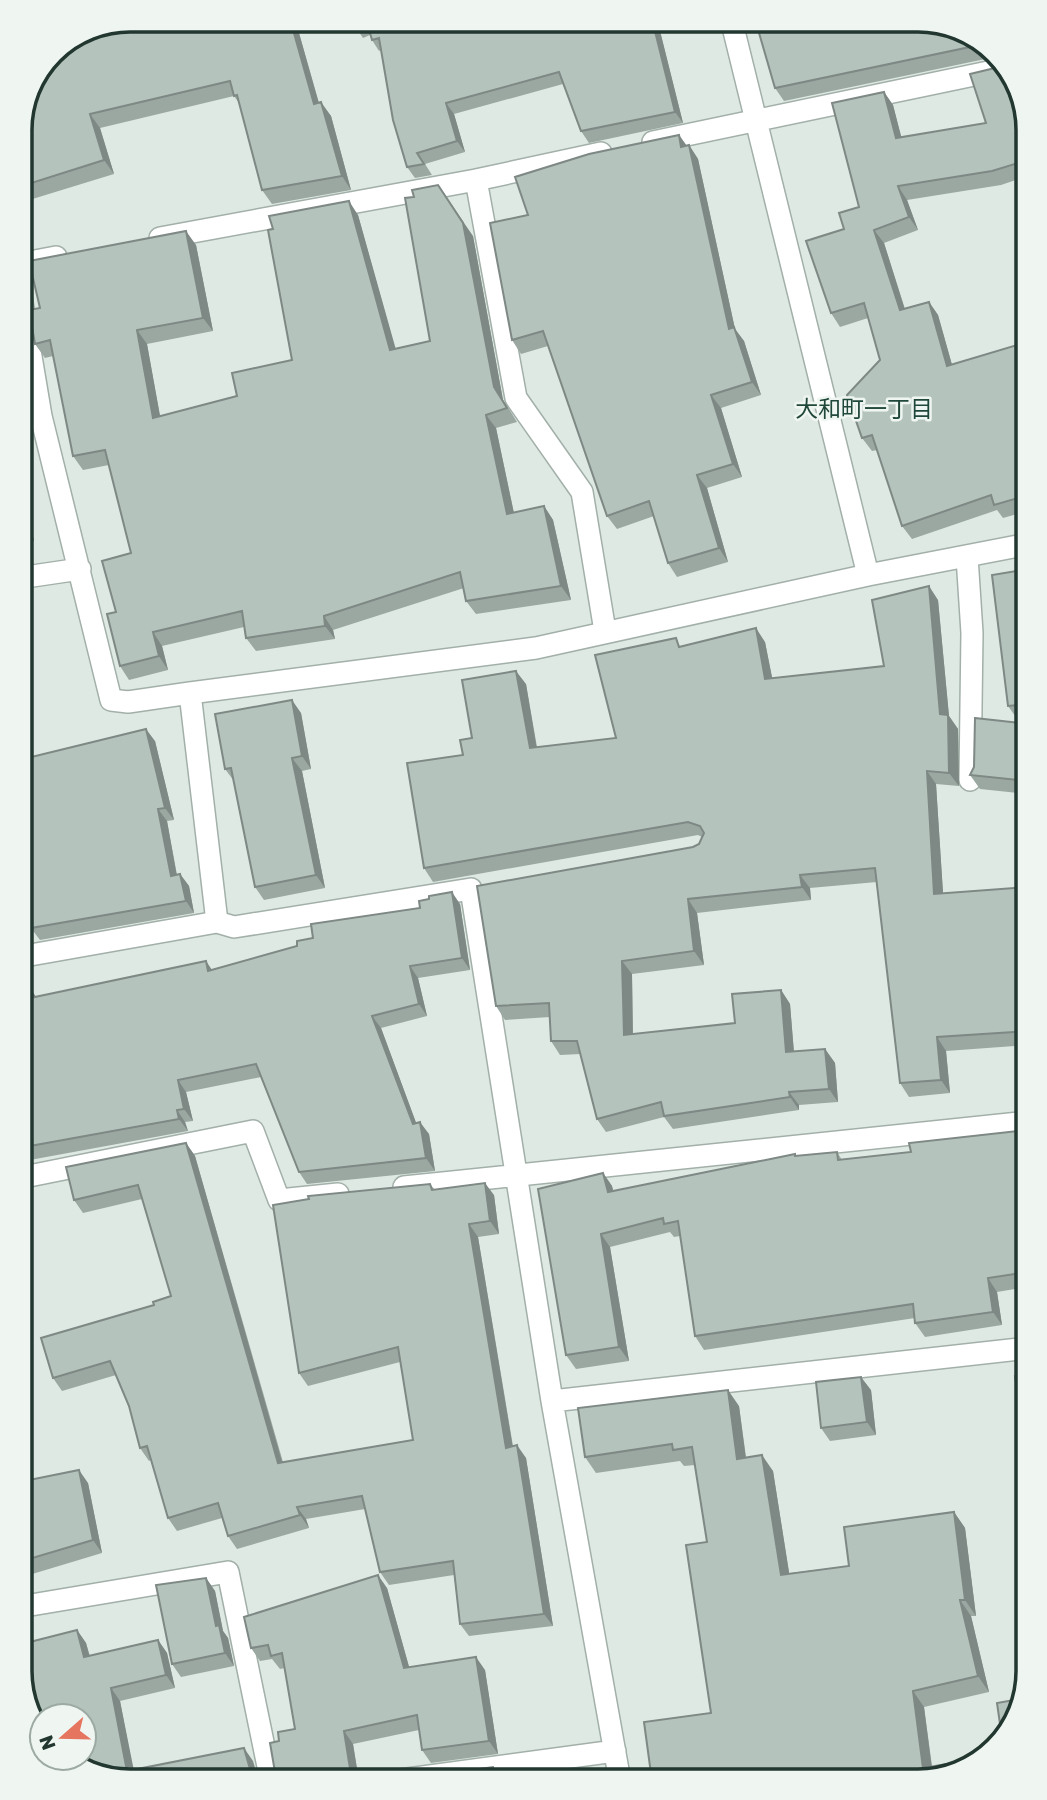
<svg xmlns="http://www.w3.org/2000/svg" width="1047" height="1800" font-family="Rubik,'Noto Sans JP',sans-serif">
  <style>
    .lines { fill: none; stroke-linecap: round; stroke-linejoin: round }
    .minor-casing { stroke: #a2b0a9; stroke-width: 24 }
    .minor { stroke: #fff; stroke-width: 21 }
    .wall { fill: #9ba8a2 }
    .shaded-wall { fill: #7e8884 }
    .building { fill: #b4c3bc; stroke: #7e8884; stroke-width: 2 }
    .labels { text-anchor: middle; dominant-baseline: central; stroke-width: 5; stroke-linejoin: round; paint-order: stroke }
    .neighbourhood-label { font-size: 23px; fill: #1f473a; stroke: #eff6f2 }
    .rim { fill: none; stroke: #21372f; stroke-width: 3.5 }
  </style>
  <rect width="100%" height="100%" fill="#dfe9e3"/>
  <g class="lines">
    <defs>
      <path id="minor" d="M731 19 868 575
        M653 142 998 70
        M476 180 601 153
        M160 238 476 180 516 398 582 492 605 631
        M19 264 56 257
        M19 285 41 416 111 700 128 702 190 693 217 922
        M19 421 41 416
        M967 557 972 633 970 780
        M19 578 80 569
        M190 693 536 648 868 575 1028 544
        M19 957 217 922 234 927 471 889 552 1401 620 1781
        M19 1178 253 1131 279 1200 338 1194
        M404 1187 1028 1122
        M552 1401 1028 1348
        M19 1607 228 1572 271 1781
        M393 1781 615 1751"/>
    </defs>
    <!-- minor casing -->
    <use href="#minor" class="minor-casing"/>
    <!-- minor -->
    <use href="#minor" class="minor"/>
  </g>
  <!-- wall -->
  <path class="wall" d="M155 19H295L319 103 331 116 351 190 272 204 262 190 239 103 234 96 100 128 114 174 26 201 19 192V123L119 28Z
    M353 19H657L683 123 589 143 581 131 563 84 454 114 465 152 425 164 432 175 415 178 407 167 381 50 379 51 372 40 370 35 363 38 355 26Z
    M979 38 995 57 784 101 775 88Z
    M999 67 1028 130V176L1001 185 907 200 918 230 884 243 905 309 929 302 938 315 952 365 1024 343 1028 349V511L1003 518 997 510 912 539 902 526 877 450 872 451 862 438 880 360 868 318 840 327 831 313 844 229 859 207 884 92 893 105 901 137 986 123Z
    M679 135 687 146 689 145 698 159 735 329 744 341 761 395 721 408 742 477 707 488 728 562 677 577 668 563 654 516 617 529 607 516 548 346 521 354 512 340 528 215Z
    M358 215 395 349 430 341 473 236 503 400 517 422 496 428 514 513 544 506 553 520 571 600 476 614 466 601 464 588 333 630 335 639 256 651 246 638 244 627 162 646 168 670 129 680 120 666 116 612 131 553 109 465 83 470 73 456 53 356 45 358 35 344 40 308 196 245 213 331 147 344 160 417 237 396 292 360Z
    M19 474 34 541 19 544Z
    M1028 569V719L1018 720 1008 706Z
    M938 600 949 716 958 729 959 786 936 784 943 894 1028 887V1045L946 1051 950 1093 909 1097 900 1083 877 882 810 888 811 900 697 913 704 965 632 974 633 1034 735 1023 781 990 790 1004 794 1052 825 1049 835 1063 838 1102 799 1105V1110L673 1129 664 1117 606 1132 597 1119 581 1054 560 1055 551 1041 550 1017 505 1020 496 1006 693 847 699 844 702 837 698 835 433 882 424 868 463 755 472 738 526 684 537 747 616 738 682 646 765 642 772 678 884 666Z
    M19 673 25 702 19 703Z
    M301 713 311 769 302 771 325 888 264 900 255 887 234 781 225 769Z
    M1028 724V794L980 789 970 775 974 767Z
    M155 741 174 820 167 821 177 875 180 874 189 886 194 913 40 940 31 928Z
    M460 904 470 970 418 978 427 1016 381 1028 416 1123 429 1134 435 1171 307 1184 299 1172 261 1077 186 1092 193 1121 185 1122 188 1131 19 1162V986L36 997 212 970Z
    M1028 1130V1287L997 1292 1002 1325 925 1337 915 1323V1318L704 1350 695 1336 680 1236 674 1237 670 1232 610 1247 629 1361 576 1369 566 1355 603 1173 612 1186 613 1191 796 1156 837 1152 842 1160 911 1152Z
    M186 1143 195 1156 283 1462 413 1440 400 1362 308 1386 299 1373 430 1184 435 1190 494 1195 499 1234 478 1237 513 1446 526 1458 553 1626 469 1636 460 1624 454 1575 389 1585 380 1572 365 1509 306 1519 309 1528 237 1549 228 1536 222 1518 177 1531 168 1518 151 1460 149 1461 140 1448 129 1406 116 1375 62 1391 53 1378 154 1305 171 1296 142 1199 83 1213 74 1200Z
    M871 1390 876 1435 830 1441 821 1428Z
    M739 1406 746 1457 773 1471 789 1573 849 1566 954 1512 965 1528 976 1616H971L989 1692 924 1707 932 1766 917 1781 711 1713 707 1542 695 1465 684 1466 680 1461 596 1473 585 1457Z
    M19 1482 88 1483 102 1553 19 1578Z
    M206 1578 215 1591 223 1631 228 1638 234 1666 181 1677 172 1664Z
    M387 1588 409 1667 485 1670 498 1754 431 1763 422 1750 419 1730 353 1744 359 1781H264L275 1772 279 1741 295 1729 285 1668 280 1669 272 1659 260 1661 251 1648Z
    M77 1630 86 1643 90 1656 158 1640 167 1653 175 1688 120 1701 133 1770 253 1761 123 1781 84 1716H42L26 1631 28 1642Z"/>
  <!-- shaded-wall -->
  <path class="shaded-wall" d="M290 19H295L323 118 314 104Z
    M652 19H657L683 123 675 112Z
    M1013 77 1017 81 1022 104Z
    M884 92 893 105 905 151 896 138Z
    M321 102 331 116 351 190 342 176Z
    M446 103 454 114 465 152 457 141Z
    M90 114 100 128 114 174 104 160Z
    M679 135 688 148 681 147Z
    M689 145 698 159 735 329 744 341 761 395 752 382 729 329Z
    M438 185 473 236 503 400 517 422 494 387Z
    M898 186 907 200 918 230 909 217Z
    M349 201 358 215 400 364 390 350Z
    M874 230 884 243 909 323 900 310Z
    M186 231 196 245 213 331 203 318Z
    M929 302 938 315 956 379 947 366Z
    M137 330 147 344 163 432 153 418Z
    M711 395 721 408 742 477 733 464Z
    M486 415 496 428 517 528 507 514Z
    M19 474 34 541 24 527 19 504Z
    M697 475 707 488 728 562 719 548Z
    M544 506 553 520 571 600 561 586Z
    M929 586 938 600 949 716 958 729 959 786 949 773 940 714Z
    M324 616 333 630 335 639 325 626Z
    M756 628 765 642 775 692 765 679Z
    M153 632 162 646 168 670 159 656Z
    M516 671 526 684 539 762 530 748Z
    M19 673 25 702 19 694Z
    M292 700 301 713 311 769 302 756Z
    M146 729 155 741 174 820 165 808Z
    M292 758 302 771 325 888 316 875Z
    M927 771 936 784 944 908 934 894Z
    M158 809 167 821 179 888 171 876Z
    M180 874 189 886 194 913 186 901Z
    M800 875 810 888 811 900 802 887Z
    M452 892 460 904 470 970 462 958Z
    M688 899 697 913 704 965 694 951Z
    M206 961 214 973 208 971Z
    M622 961 632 974 633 1049 624 1035Z
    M410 966 418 978 427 1016 419 1004Z
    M28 984 36 997 30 998Z
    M781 990 790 1004 795 1066 786 1052Z
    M372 1016 381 1028 421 1136 413 1124Z
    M937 1037 946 1051 950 1093 941 1080Z
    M825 1049 835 1063 838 1102 829 1089Z
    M178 1080 186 1092 193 1121 184 1109Z
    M789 1092 799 1105V1110L790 1097Z
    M177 1110 185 1122 188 1131 179 1119Z
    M420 1122 429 1134 435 1171 426 1158Z
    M186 1143 195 1156 286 1476 278 1463Z
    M603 1173 612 1186 617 1206 608 1192Z
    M485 1183 494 1195 499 1234 490 1221Z
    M469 1224 478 1237 515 1461 506 1448Z
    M601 1234 610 1247 629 1361 619 1347Z
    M988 1278 997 1292 1002 1325 993 1312Z
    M861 1377 871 1390 876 1435 867 1422Z
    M728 1390 739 1406 748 1475 737 1459Z
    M517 1445 526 1458 553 1626 544 1614Z
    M762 1455 773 1471 792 1591 781 1575Z
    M79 1470 88 1483 102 1553 93 1540Z
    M297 1507 306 1519 309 1528 300 1515Z
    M954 1512 965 1528 976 1616 965 1600Z
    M378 1575 387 1588 413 1681 404 1668Z
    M206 1578 215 1591 223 1631 228 1638 234 1666 225 1653 216 1626Z
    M960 1600 971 1616 989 1692 978 1676Z
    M19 1622 26 1631 31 1657 22 1644 19 1630Z
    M77 1630 86 1643 93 1670 84 1657Z
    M158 1640 167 1653 175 1688 166 1675Z
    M476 1657 485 1670 498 1754 489 1741Z
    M111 1688 120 1701 136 1781 127 1771Z
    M913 1691 924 1707 933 1777 923 1768Z
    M344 1731 353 1744 359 1781H352Z
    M244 1748 253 1761 259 1781 252 1776Z
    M493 1767 502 1780V1781H495Z"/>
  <!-- building -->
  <path class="building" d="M155 19H290L314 104 321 102 342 176 262 190 237 95 234 96 230 81 90 114 104 160 19 187V123L52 51 113 26 114 29Z
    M353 19H652L675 112 581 131 559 72 446 103 457 141 417 153 424 164 407 167 393 120 379 38 372 40 367 22 355 26Z
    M755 19 925 20 979 38 984 44 775 88Z
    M1002 65 1013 77 1022 104 1028 130V160L992 171 898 186 909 217 874 230 900 310 929 302 947 366 1024 343 1028 357V495L994 505 991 495 902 526 872 435 862 438 847 395 880 360 864 303 831 313 806 241 844 229 839 213 859 207 832 103 884 92 896 138 986 123 970 74 999 67Z
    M679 135 681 147 689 145 729 329 734 327 752 382 711 395 733 464 697 475 719 548 668 563 649 501 607 516 543 331 512 340 490 223 528 215 515 177 589 154Z
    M438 185 463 223 494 387 507 408 486 415 507 514 544 506 561 586 466 601 460 572 324 616 325 626 246 638 242 611 153 632 159 656 120 666 107 614 116 612 102 561 131 553 105 450 73 456 50 340 35 344 29 310 40 308 29 261 186 231 203 318 137 330 153 418 237 396 232 373 292 360 268 230 273 229 269 216 349 201 390 350 430 341 405 198 414 197 412 190Z
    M19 504 24 527 19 528Z
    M1028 569V704L1008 706 992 575Z
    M929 586 940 714 948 715 949 773 927 771 934 894 1028 887V1031L937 1037 941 1080 900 1083 875 868 800 875 802 887 688 899 694 951 622 961 624 1035 735 1023 732 994 781 990 786 1052 825 1049 829 1089 789 1092 790 1097 664 1116 661 1102 597 1119 577 1041H551L549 1003 496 1006 477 886 693 847 699 844 704 833 700 826 688 822 424 868 407 763 463 755 460 740 472 738 462 680 516 671 530 748 616 738 595 655 676 638 679 647 756 628 765 679 884 666 872 600Z
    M292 700 302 756 292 758 316 875 255 887 231 768 225 769 215 714Z
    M975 718 1028 724 1027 781 970 775 974 767Z
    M146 729 165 808 158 809 171 876 180 874 186 901 31 928 19 842V760Z
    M452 892 462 958 410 966 419 1004 372 1016 413 1124 420 1122 426 1158 299 1172 256 1064 178 1080 184 1109 177 1110 179 1119 19 1148V986L28 984 30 998 206 961 208 971 297 946V941L313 938 311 924 420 908 419 901 429 899V896Z
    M1028 1130V1272L988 1278 993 1312 915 1323 913 1304 695 1336 678 1221 664 1224 663 1218 601 1234 619 1347 566 1355 538 1189 603 1173 608 1192 795 1154V1156L837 1152 838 1160 911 1152 909 1143Z
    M186 1143 278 1463 413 1440 398 1347 299 1373 273 1205 309 1199 308 1196 430 1184 432 1190 485 1183 490 1221 469 1224 506 1448 517 1445 544 1614 460 1624 453 1561 380 1572 362 1496 297 1507 300 1515 228 1536 218 1503 168 1518 147 1446 140 1448 129 1406 110 1361 53 1378 41 1338 154 1305 153 1302 171 1296 138 1185 74 1200 66 1167Z
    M1028 1374V1465L1015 1376Z
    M861 1377 867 1422 821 1428 816 1382Z
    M728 1390 737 1459 762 1455 781 1575 849 1566 844 1527 954 1512 965 1600H960L978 1676 913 1691 923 1768 977 1759 966 1770 917 1781H652L644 1722 711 1713 686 1545 707 1542 692 1447 673 1450 672 1444 585 1457 578 1408Z
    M79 1470 93 1540 19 1562V1482Z
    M378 1575 404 1668 476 1657 489 1741 422 1750 417 1715 344 1731 352 1781H264L275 1772 270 1743 279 1741 278 1732 295 1729 282 1653 271 1656 268 1645 251 1648 244 1617Z
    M206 1578 216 1626 219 1625 225 1653 172 1664 156 1585Z
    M19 1630 22 1644 77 1630 84 1657 158 1640 166 1675 111 1688 127 1771 244 1748 252 1776 263 1781H123L78 1765 76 1758H84V1716H42V1732L30 1719 19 1670Z
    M1019 1699 1009 1731 1002 1738 997 1703Z
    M493 1767 495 1781H427L426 1776Z"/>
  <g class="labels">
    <!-- neighbourhood labels -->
    <g class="neighbourhood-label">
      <text x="864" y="409">大和町一丁目</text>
    </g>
  </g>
  <!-- crop -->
  <path d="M0 0H1047V1800H0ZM130 32H918A98 98 0 0 1 1016 130V1671A98 98 0 0 1 918 1769H130A98 98 0 0 1 32 1671V130A98 98 0 0 1 130 32Z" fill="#eff6f2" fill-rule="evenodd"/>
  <path class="rim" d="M130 32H918A98 98 0 0 1 1016 130V1671A98 98 0 0 1 918 1769H130A98 98 0 0 1 32 1671V130A98 98 0 0 1 130 32Z"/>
  <!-- north arrow -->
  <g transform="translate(63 1737) rotate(250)"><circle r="33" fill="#eff6f2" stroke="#9daaa4" stroke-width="2"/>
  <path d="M0-5L12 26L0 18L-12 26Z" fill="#e6755f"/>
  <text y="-10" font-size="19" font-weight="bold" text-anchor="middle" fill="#21372f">N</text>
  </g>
</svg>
